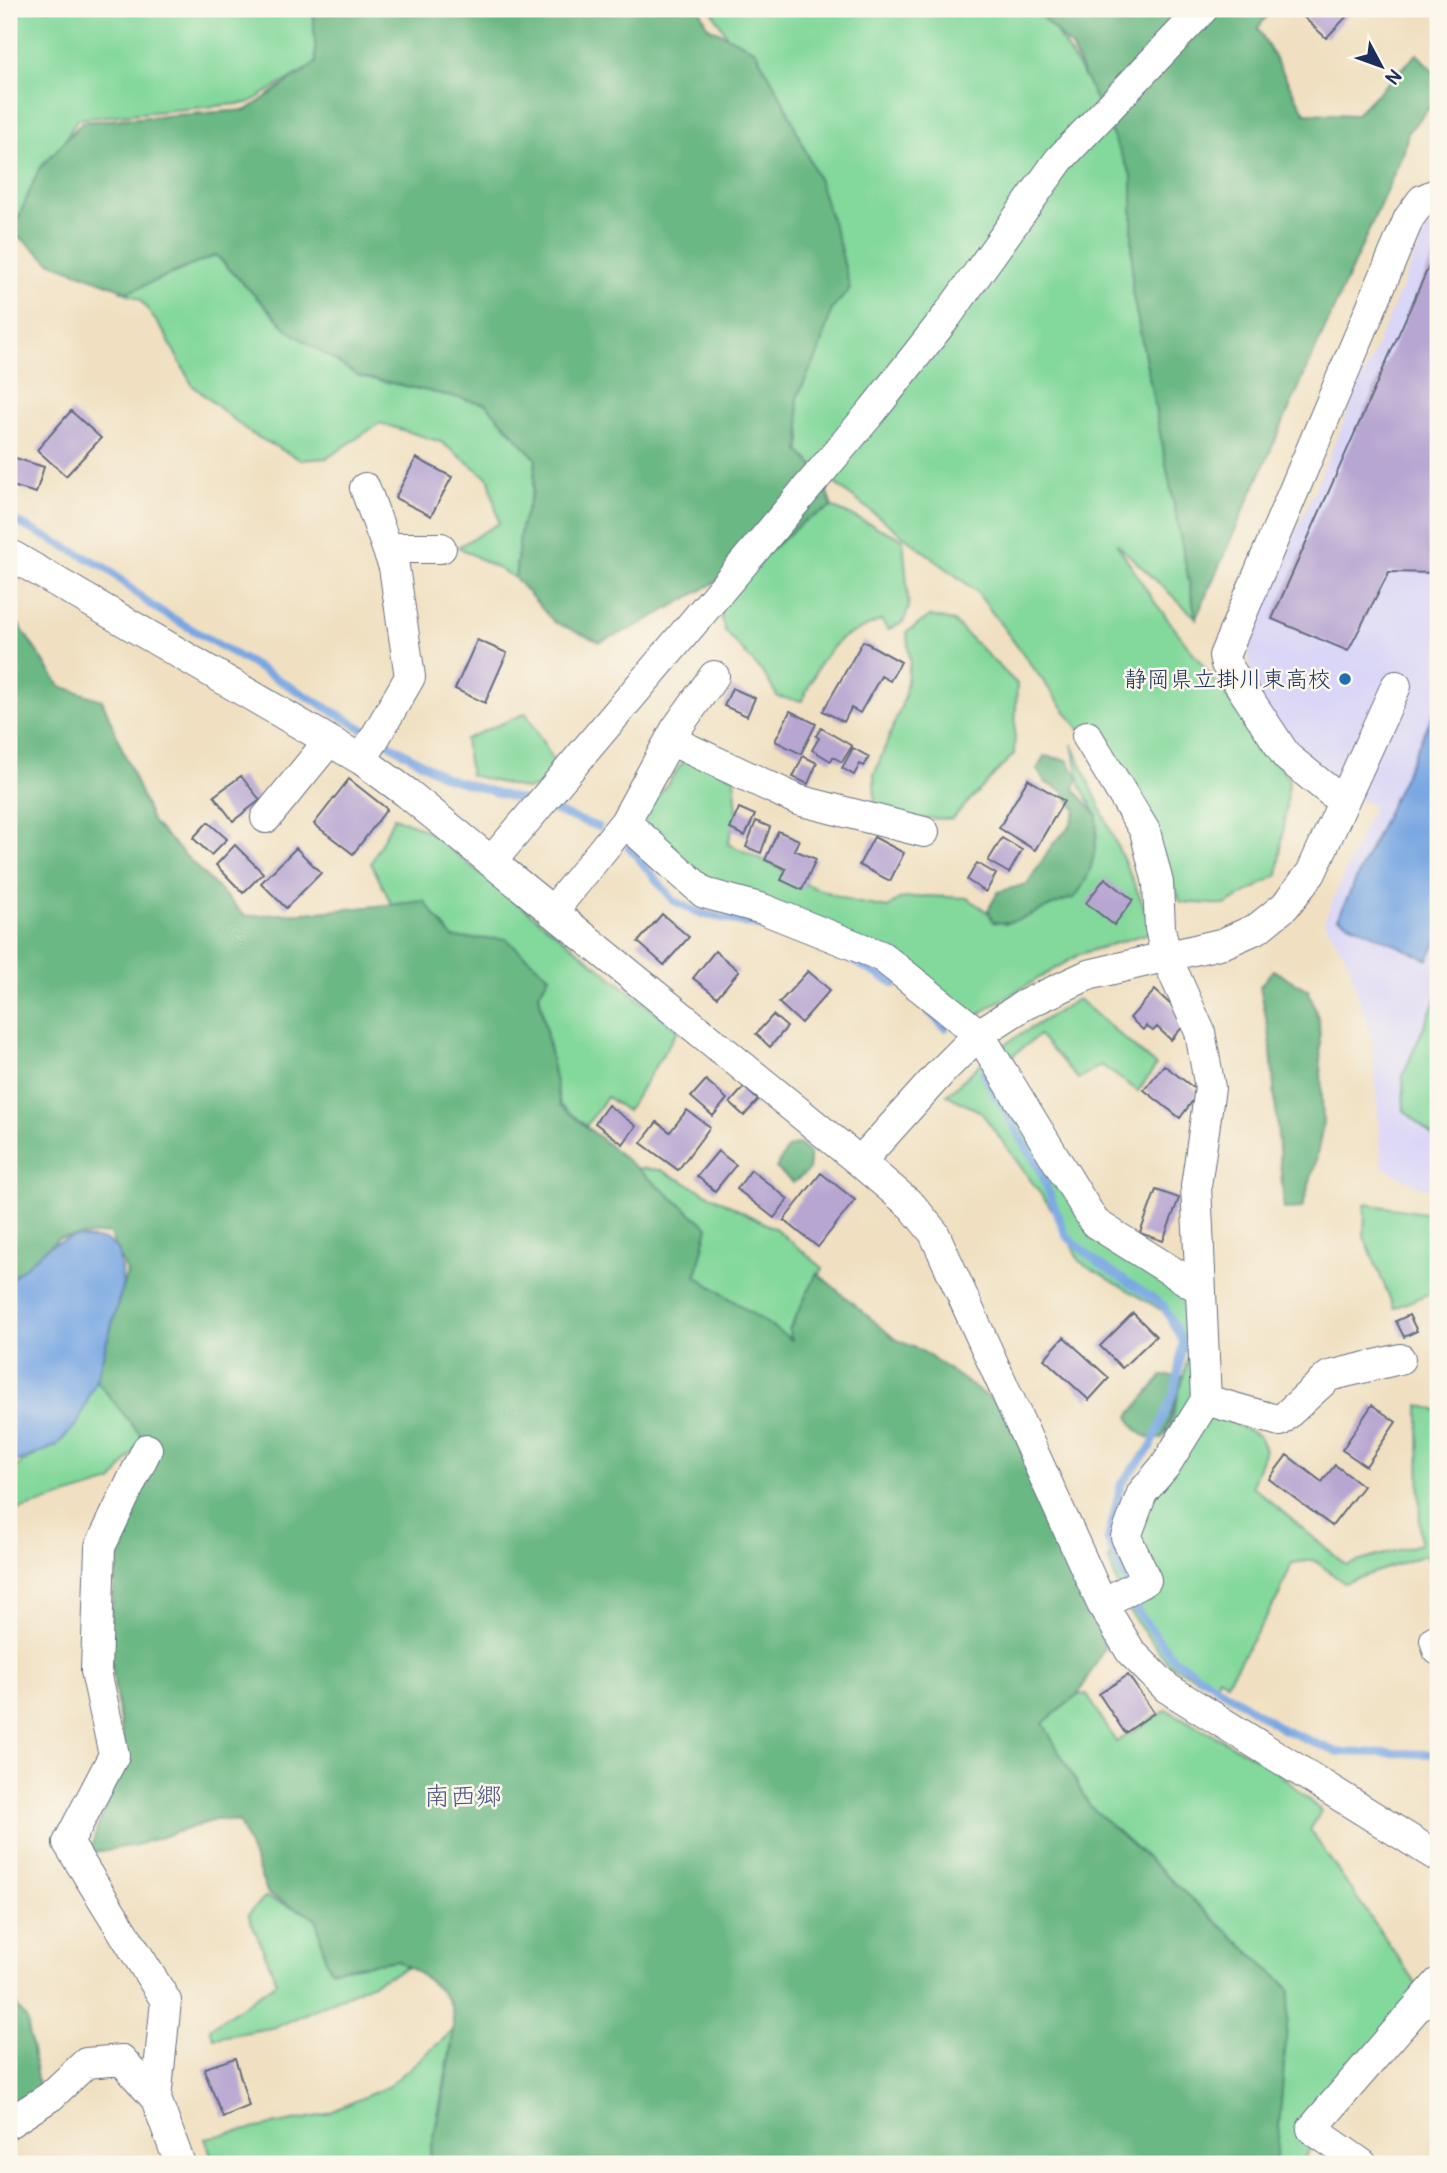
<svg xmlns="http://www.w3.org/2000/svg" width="1447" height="2173" font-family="Pangolin,'Klee One',sans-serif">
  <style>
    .built { fill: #dad6f7 }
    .green { fill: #83d89b; stroke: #4f847c; stroke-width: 2 }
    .forest { fill: #6ab883; stroke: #427470; stroke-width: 2 }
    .water { fill: #79a7e2; stroke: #4a6ba0; stroke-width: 2 }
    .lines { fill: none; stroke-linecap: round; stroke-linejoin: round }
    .stream { stroke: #79a7e2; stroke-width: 8 }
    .building { fill: #b7a6d1 }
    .minor-casing { stroke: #666d81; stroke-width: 32 }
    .minor { stroke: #fff; stroke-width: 30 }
    .poi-dot { fill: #1f6fb2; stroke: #fbf7ec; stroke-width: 2.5 }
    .labels { text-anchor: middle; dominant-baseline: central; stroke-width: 5; stroke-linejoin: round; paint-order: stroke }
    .poi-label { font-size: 23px; fill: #1b2f5e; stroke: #fbf7ec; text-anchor: end }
    .quarter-label { font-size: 26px; fill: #525986; stroke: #fbf7ec }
  </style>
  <rect width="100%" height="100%" fill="#fbf7ec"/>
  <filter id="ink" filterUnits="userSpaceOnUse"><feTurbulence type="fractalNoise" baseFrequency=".0143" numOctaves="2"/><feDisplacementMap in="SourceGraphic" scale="14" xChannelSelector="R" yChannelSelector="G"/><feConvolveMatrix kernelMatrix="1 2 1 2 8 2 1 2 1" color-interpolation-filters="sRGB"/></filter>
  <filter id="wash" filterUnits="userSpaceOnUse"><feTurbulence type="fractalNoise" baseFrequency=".00686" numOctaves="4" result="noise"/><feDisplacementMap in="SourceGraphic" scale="28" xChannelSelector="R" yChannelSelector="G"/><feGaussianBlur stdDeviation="1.57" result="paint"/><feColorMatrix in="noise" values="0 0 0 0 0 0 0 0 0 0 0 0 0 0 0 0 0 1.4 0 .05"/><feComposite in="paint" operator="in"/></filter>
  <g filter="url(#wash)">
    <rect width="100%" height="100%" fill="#f0e0c1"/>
    <!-- built -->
    <path class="built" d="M1438 216V1189L1423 1188 1382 1167 1372 1041 1348 960 1324 921 1374 805 1322 786 1258 712 1247 646 1430 222Z"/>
    <!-- green -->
    <path class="green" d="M9 9H313L317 63 248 103 77 119 9 240Z
      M711 9H1034L1054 29 1143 169 1132 290 1196 618 1116 543 1154 601 1289 779 1278 875 1225 905 1181 902 1138 808 976 591 821 473 799 451 801 438 797 397 818 354 832 308 825 200Z
      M216 255 282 324 493 403 536 459 533 491 521 527 515 578 458 547 499 523 489 479 441 442 380 423 327 458 301 460 250 433 192 385 165 334 140 299 121 291 159 279Z
      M832 507 903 539 909 608 903 622 888 630 881 620 841 638 821 661 802 701 778 697 763 673 725 631 717 602 766 554 804 521Z
      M930 616 953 621 1017 684 1014 754 952 819 903 818 875 805 874 775 904 699 910 662 907 632Z
      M526 713 554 762 547 786 525 789 470 775 465 739Z
      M1072 744 1155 931 1080 954 985 1010 961 1027 911 968 752 911 637 825 687 757 734 777 737 811 728 844 772 864 810 886 854 902 888 908 899 899 927 896 967 898 1005 924 1058 901 1074 898 1097 815 1081 787Z
      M394 817 426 830 678 1030 627 1111 607 1097 586 1126 560 1105 539 994 453 938 424 901 392 905 371 863Z
      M1438 994V1141L1404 1110 1403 1075Z
      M1078 999 1156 1066 1138 1091 1101 1065 1078 1079 1039 1035 1002 1064 1090 1229 1126 1260 1176 1292 1186 1301 1196 1405 1259 1436 1265 1450 1252 1486 1346 1565 1420 1544 1419 1405 1438 1411V1575L1425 1555 1344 1583 1314 1560 1292 1563 1278 1597 1227 1682 1219 1677 1215 1687 1169 1664 1135 1620 1125 1603 1109 1561 1127 1509 1166 1443 1189 1354 1168 1314 1079 1261 1061 1222 981 1112 947 1095 994 1051Z
      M636 1168 661 1170 776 1229 823 1268 790 1339 696 1276 708 1227Z
      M1365 1204 1438 1215V1290L1394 1308 1364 1237Z
      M96 1380 148 1432 112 1482 9 1513V1471L64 1438Z
      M1087 1694 1116 1742 1167 1710 1272 1767 1321 1811 1310 1830 1417 1985 1300 2164H1273L1290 1989 1089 1805 1042 1723 1078 1695Z
      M266 1897 316 1917 326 1961 331 1970 397 1960 408 1967 276 2027 214 2038 210 2028 277 1982 248 1914Z
      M454 2030 429 2161 425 2164H214L205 2138 324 2115 389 2086Z"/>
    <!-- forest -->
    <path class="forest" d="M313 9H700L708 27 755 50 786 106 819 181 839 243 850 289 832 309 818 354 797 397 801 438 799 451 821 473 832 507 804 521 766 554 637 626 600 642 554 622 515 578 521 527 533 491 536 459 486 404 359 376 289 331 216 255 129 292 50 262 21 238 9 240 39 169 82 122 247 110 316 63Z
      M1034 9H1272L1258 28 1305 113 1355 115 1417 54 1438 76V98L1408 132 1404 151 1196 618 1132 290V177L1071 47Z
      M9 621 19 625 60 686 102 700 153 823 245 916 319 912 424 901 453 938 506 939 549 976 539 994 560 1105 708 1227 696 1276 792 1340 789 1330 817 1273 895 1339 922 1351 1018 1418 1069 1530 1105 1647 1078 1695 1043 1723 1089 1805 1290 1989 1277 2154 1273 2164H425L429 2160C435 2130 462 2029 450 2005 440 1984 415 1972 397 1960L331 1970 326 1961 316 1918 268 1894 239 1822 218 1819 136 1845 89 1853 124 1750 108 1640 121 1532 154 1452 96 1380 127 1272 109 1233 59 1238 9 1281Z
      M1044 756 1067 760 1078 778 1074 789 1097 815C1097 845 1094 875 1074 898 1047 903 1020 927 993 922L988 910 998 892 1027 884 1053 844 1069 828 1076 810 1063 791 1046 783 1037 770Z
      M1273 970 1308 990 1319 1020 1323 1124 1315 1165 1302 1208 1284 1209 1270 1038 1260 986Z
      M799 1144 809 1154V1170L793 1183 776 1168 788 1148Z
      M1162 1376H1183L1165 1434 1161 1439C1143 1438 1136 1433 1129 1416Z
      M9 1995 27 2020 39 2091 9 2116Z"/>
    <!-- water -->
    <path class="water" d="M1438 703V938L1428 960 1338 918Z
      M73 1237 105 1240 118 1249 123 1284 96 1380 78 1423 56 1446 20 1461H9V1281L49 1246Z"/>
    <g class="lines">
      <!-- stream -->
      <path class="stream" d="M9 518 105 567 152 606 365 730
        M386 742 447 778 531 803
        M547 808 598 827
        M629 847 674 901 699 913 781 931
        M848 958 895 984
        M929 1012 945 1028
        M983 1073 1041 1172 1066 1236 1097 1262 1163 1305 1183 1342 1175 1390 1151 1447 1121 1484 1108 1540 1126 1582
        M1132 1598 1137 1611 1173 1658 1282 1729 1337 1752 1438 1754"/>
    </g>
    <g id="blocks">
      <!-- building -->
      <path class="building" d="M1295 9H1354L1326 38Z
        M1436 250H1438V573L1389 572 1348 651 1272 619Z
        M71 411 101 438 66 476 37 450Z
        M9 456 44 467 36 493 9 485Z
        M416 458 452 477 431 516 395 498Z
        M477 640 507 653 485 703 455 689Z
        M863 641 901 662 890 681 881 676 860 713 851 708 844 722 823 711Z
        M732 688 755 698 747 716 724 706Z
        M790 711 816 724 801 754 775 741Z
        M821 728 852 746 842 762 833 757 831 761 812 750 819 738 816 736Z
        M853 748 869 757 864 766 860 764 854 775 842 768Z
        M803 756 817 763 808 784 793 777Z
        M241 776 260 800 233 821 214 796Z
        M349 779 387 809 353 854 314 824Z
        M1028 779 1064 801 1035 850 999 828Z
        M739 808 755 815 745 836 730 829Z
        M756 821 770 827 761 853 746 847Z
        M208 822 227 839 211 855 193 838Z
        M778 831 799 840 794 850 816 859 802 890 781 880 786 869 765 860Z
        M874 837 904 853 890 881 859 865Z
        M1002 838 1022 850 1009 873 988 861Z
        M235 845 263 873 243 893 216 865Z
        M296 848 321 873 286 908 261 883Z
        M977 863 996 874 986 892 967 880Z
        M1105 878 1133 900 1114 925 1086 903Z
        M662 914 689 937 664 965 638 942Z
        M715 951 739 971 717 997 693 978Z
        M808 971 830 990 801 1023 779 1003Z
        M1155 990 1188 1021 1171 1040 1157 1027 1153 1031 1146 1026 1143 1030 1130 1018Z
        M773 1015 787 1027 770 1047 756 1034Z
        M1164 1065 1199 1092 1180 1118 1144 1090Z
        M706 1080 727 1099 713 1116 691 1097Z
        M744 1087 758 1100 744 1116 730 1103Z
        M608 1105 636 1126 623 1144 595 1123Z
        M687 1110 710 1127 678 1170 641 1143 657 1122 670 1132Z
        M718 1151 736 1165 715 1191 697 1176Z
        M751 1170 788 1199 774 1218 737 1189Z
        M821 1173 855 1200 818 1247 784 1220Z
        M1156 1190 1179 1198 1163 1241 1140 1233Z
        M1133 1313 1156 1336 1122 1368 1100 1346Z
        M1409 1315 1417 1331 1404 1337 1396 1321Z
        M1064 1337 1109 1378 1089 1400 1044 1359Z
        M1372 1405 1396 1422 1366 1466 1342 1450Z
        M1287 1455 1322 1482 1335 1465 1363 1486 1332 1526 1269 1479Z
        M1128 1675 1154 1713 1125 1733 1099 1694Z
        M235 2058 249 2106 223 2117 204 2070 205 2068Z"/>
    </g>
  </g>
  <g filter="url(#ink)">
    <use href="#blocks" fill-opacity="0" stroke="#666d81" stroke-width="2"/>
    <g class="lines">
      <defs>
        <path id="minor" d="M387 548H441
          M9 554 362 760 407 793 860 1162 912 1206 934 1233 1102 1604 1131 1652 1167 1688 1438 1857
          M1087 736 1145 831 1158 883 1160 928 1166 956 1200 1032 1210 1088 1196 1186 1206 1400 1165 1466 1142 1493 1126 1537 1146 1580 1102 1604
          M670 740 798 800 924 832
          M362 760 410 677 394 567 365 488
          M1342 801 1287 757 1226 664 1224 656 1409 218 1422 200 1438 193
          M266 818 329 741
          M625 822 704 893 763 909 881 956 979 1034 1095 1223 1200 1289
          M491 862 873 410 947 316 1059 160 1203 9
          M552 912 625 822 676 729 714 676
          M860 1162 942 1071 979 1034 1024 1005 1088 975 1224 943 1258 928 1285 906 1311 873 1396 686
          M1206 1400 1280 1421 1329 1376 1400 1359
          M147 1449 100 1547 96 1671 114 1755 68 1843 166 2001 156 2099 180 2164
          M1435 1640 1438 1650
          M9 2123 51 2096 86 2063 122 2060 156 2099
          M1362 2164 1312 2129 1438 1983"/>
      </defs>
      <!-- minor casing -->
      <use href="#minor" class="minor-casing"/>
      <!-- minor -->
      <use href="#minor" class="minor"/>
    </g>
  </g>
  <!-- markers -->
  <circle class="poi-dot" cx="1345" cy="679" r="7"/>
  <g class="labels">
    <!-- poi labels -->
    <g class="poi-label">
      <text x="1331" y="679">静岡県立掛川東高校</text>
    </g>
    <!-- quarter labels -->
    <g class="quarter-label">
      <text x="463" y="1797">南西郷</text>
    </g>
  </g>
  <!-- margin -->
  <rect width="1447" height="2173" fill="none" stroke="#fbf7ec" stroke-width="35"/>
  <!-- north arrow -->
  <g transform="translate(1381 66) rotate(131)" stroke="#fbf7ec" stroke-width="5" paint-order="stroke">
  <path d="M0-5L12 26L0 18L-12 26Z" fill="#1b2f5e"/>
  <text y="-10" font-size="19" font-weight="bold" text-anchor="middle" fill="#1b2f5e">N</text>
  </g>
</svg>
